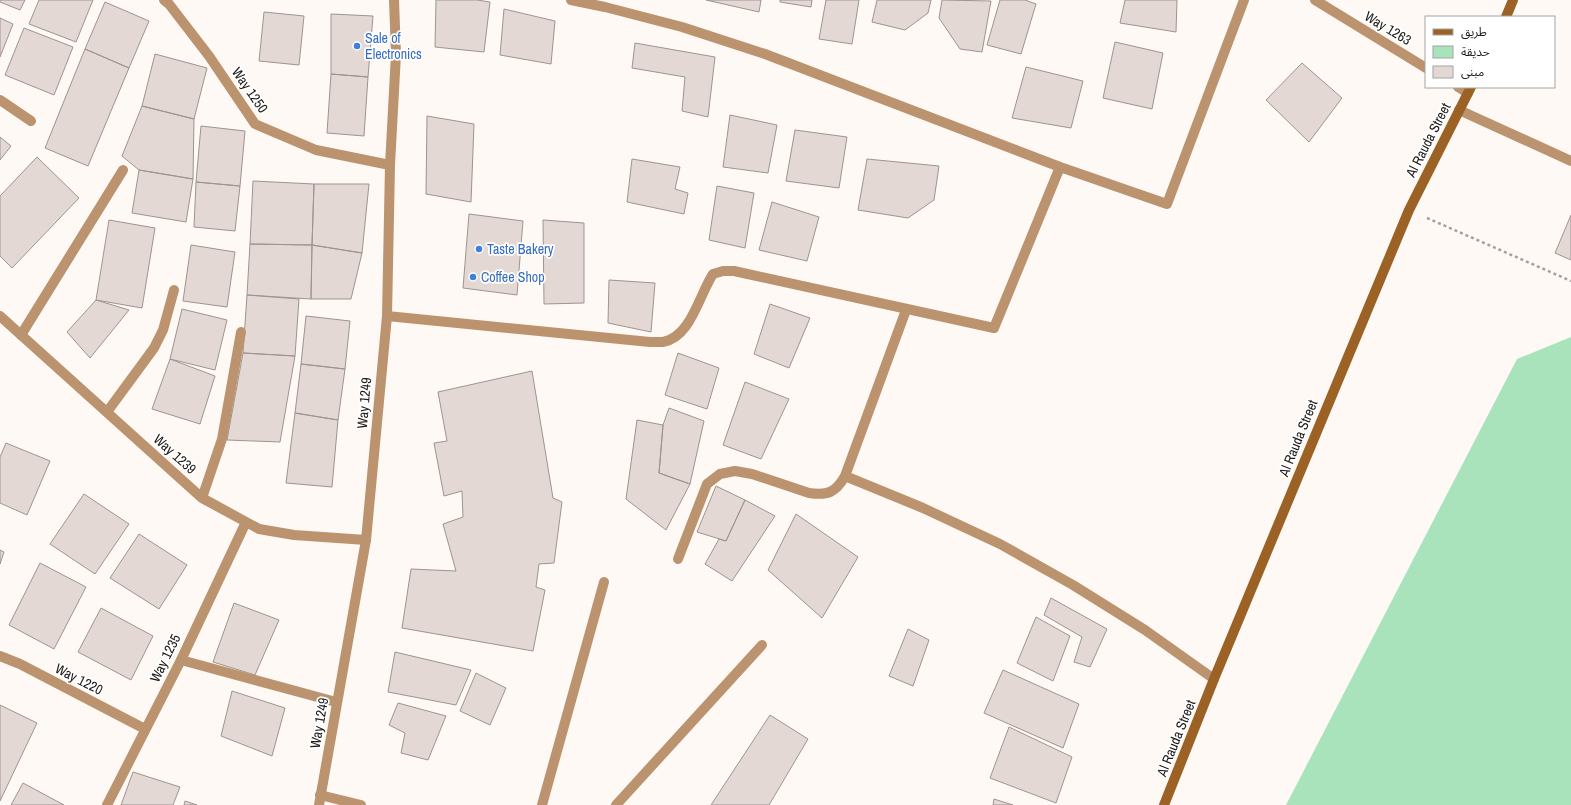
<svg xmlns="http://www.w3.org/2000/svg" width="1571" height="805" font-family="'Archivo Narrow','Noto Sans Arabic',sans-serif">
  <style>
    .green { fill: #a8e3bc }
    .building { fill: #e4d8d5; stroke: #9f9391 }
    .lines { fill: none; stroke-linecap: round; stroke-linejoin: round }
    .path { stroke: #a4a09c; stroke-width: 2.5; stroke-dasharray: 3 3; stroke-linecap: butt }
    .service { stroke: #bc936f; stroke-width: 10 }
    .minor { stroke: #bc936f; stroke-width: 10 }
    .tertiary { stroke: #bc936f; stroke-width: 10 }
    .secondary { stroke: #9b6125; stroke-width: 10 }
    .shop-dot { fill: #3f7fe0; stroke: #fff; stroke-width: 1.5 }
    .labels { text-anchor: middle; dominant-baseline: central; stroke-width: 3.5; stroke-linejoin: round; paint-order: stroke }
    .street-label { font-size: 14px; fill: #1e1b18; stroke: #fff }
    .shop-label { font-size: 14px; fill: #366cbe; stroke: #fff; text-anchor: start }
  </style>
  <rect width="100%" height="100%" fill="#fef9f4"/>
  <!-- green -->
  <path class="green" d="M1571 337V805H1286L1517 359Z"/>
  <!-- building -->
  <path class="building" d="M0 0H25L20 10 0 2Z
    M39 0H93L76 42 29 24Z
    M436 0H477L490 2 484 52 435 47Z
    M706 0H761L759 12Z
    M780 0H812L811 7 780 2Z
    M826 0H859L852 44 819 39Z
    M877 0H931L928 13 905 30 872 22Z
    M942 0 991 1 982 52 960 49 939 18Z
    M1000 0H1025L1036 4 1021 54 987 45Z
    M1125 0H1177L1176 32 1120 23Z
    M105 2 149 21 129 68 85 49Z
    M504 9 555 21 551 64 500 55Z
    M264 12 304 16 299 65 259 61Z
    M331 14 373 16 368 77 331 74Z
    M0 18 13 24 0 57Z
    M24 28 73 47 54 95 5 75Z
    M1115 42 1163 53 1152 109 1103 98Z
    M635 43 715 57 708 117 682 111 685 77 632 68Z
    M85 49 129 68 88 166 45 148Z
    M155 54 207 68 194 119 142 106Z
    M1302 63 1342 98 1309 142 1266 100Z
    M1026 67 1083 81 1071 128 1012 118Z
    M331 74 368 77 364 136 327 133Z
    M142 106 194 119 193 179 139 170 122 156Z
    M730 115 777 125 768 173 723 167Z
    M427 116 474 124 471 202 426 194Z
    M201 126 245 131 240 186 196 182Z
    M795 130 847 137 839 188 786 181Z
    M0 137 11 146 0 160Z
    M37 157 79 198 12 268 0 256V196Z
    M632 159 680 167 675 189 688 193 684 214 627 202Z
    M867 159 939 166 934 200 908 218 858 210Z
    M139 170 193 179 186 222 132 213Z
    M253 181 314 184 312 245 250 244Z
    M196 182 240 186 235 231 194 227Z
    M314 184H369L362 253 312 245Z
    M717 186 754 193 745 248 709 240Z
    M772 202 819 217 807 261 759 250Z
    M469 214 523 221 517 295 463 288Z
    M1571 215V260L1555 253Z
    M109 220 155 228 142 308 96 300Z
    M543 220 584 223V303L544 304Z
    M250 244 312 245 311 299 247 295Z
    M191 245 235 252 227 307 183 301Z
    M312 245 362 253 351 299H311Z
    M609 280 655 283 651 332 608 323Z
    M247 295 299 299 295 356 243 353Z
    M96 300 129 310 90 358 67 332Z
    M770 304 810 318 789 368 754 354Z
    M182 309 227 320 215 370 170 359Z
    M306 316 350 321 345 369 301 364Z
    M243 353 295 356 280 442 227 440Z
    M678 353 719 368 707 409 665 395Z
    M170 359 215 376 200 424 152 409Z
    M301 364 345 369 338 420 295 413Z
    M532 371 553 498 562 502 554 563 539 564 536 587 545 590 533 651 402 628 411 569 456 571 443 524 463 517 462 491 444 496 434 443 447 441 438 392Z
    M745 382 789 399 761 459 723 445Z
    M669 408 704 421 690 484 659 473 663 425Z
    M295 413 338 420 332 487 286 483Z
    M637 420 663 425 659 473 690 484 666 530 626 499Z
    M6 443 50 461 27 515 0 503V457Z
    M716 486 745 500 726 541 697 532Z
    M84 494 129 524 95 574 50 544Z
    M745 500 775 516 732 581 705 564 719 539 726 541Z
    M796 514 858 557 822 618 768 570Z
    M139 534 187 565 159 609 110 578Z
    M0 550 4 552 0 564Z
    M40 563 86 587 54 649 9 625Z
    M1051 598 1107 629 1090 667 1074 662 1082 637 1044 615Z
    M234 603 279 620 255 675 213 662Z
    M101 608 153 636 131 680 78 652Z
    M1036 617 1070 636 1053 681 1017 663Z
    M908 629 929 640 913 686 889 676Z
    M395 652 471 670 456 705 388 692Z
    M1003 670 1079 704 1063 748 984 713Z
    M476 673 506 688 490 725 460 711Z
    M232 691 285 708 272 756 221 736Z
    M398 703 446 716 428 760 401 753 405 733 389 725Z
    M0 705 37 723 0 801Z
    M770 715 808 739 769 805H711Z
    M1009 727 1072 757 1056 803 990 778Z
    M133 772 180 787 173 805H121Z
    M23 783 64 805H11Z
    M994 799 1013 805H993Z
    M185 801 197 805H184Z"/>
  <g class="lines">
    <!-- path -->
    <path class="path" d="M1427 218 1571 281"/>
    <!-- service -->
    <path class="service" d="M1459 110 1571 161
      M21 335 123 170
      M107 412 154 348 163 330 174 290
      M181 660 336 702
      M542 805 604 582"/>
    <!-- minor -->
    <path class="minor" d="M164 0 169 4 209 56 255 124 316 150 390 165
      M571 0 605 7 682 27 765 54 1060 167 1167 204 1244 0
      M1315 0 1426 68
      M1458 87 1468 93
      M0 100 31 121
      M0 316 202 498 259 529 294 535 366 540
      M387 316 650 342C654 342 659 342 663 342 691 337 699 295 713 274L723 271H734L994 328 1060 167
      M845 476 923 508 1000 544 1073 585 1145 630 1214 679
      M202 498 222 439 241 332
      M678 559 707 484 720 474 735 471 752 474 809 493C828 496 836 492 845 476L906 310
      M0 656 20 664 145 729
      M320 795 361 805
      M107 805 181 660 246 522
      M616 805 762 645"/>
    <!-- tertiary -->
    <path class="tertiary" d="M319 805 366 540 387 316 390 165 396 54 394 0"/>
    <!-- secondary -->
    <path class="secondary" d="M1506 17 1513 0
      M1164 805 1214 679 1409 210 1471 87"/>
  </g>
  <!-- markers -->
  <g class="shop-dot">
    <circle cx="357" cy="46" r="4"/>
    <circle cx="479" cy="249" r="4"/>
    <circle cx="473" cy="277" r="4"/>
  </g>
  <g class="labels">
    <!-- street labels -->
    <g class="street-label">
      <text transform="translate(1388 28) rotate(31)">Way 1263</text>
      <text transform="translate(250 90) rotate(55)">Way 1250</text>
      <text transform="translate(1428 140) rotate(-63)">Al Rauda Street</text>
      <text transform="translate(364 403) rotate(-85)">Way 1249</text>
      <text transform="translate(1298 438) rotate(-68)">Al Rauda Street</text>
      <text transform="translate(175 454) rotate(42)">Way 1239</text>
      <text transform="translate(165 658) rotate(-64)">Way 1235</text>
      <text transform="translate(79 679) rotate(27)">Way 1220</text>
      <text transform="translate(319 723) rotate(-80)">Way 1249</text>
      <text transform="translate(1176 738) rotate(-68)">Al Rauda Street</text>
    </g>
    <!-- shop labels -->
    <g class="shop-label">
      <text x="365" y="38">Sale of<tspan x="365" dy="16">Electronics</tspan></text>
      <text x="487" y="249">Taste Bakery</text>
      <text x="481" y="277">Coffee Shop</text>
    </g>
  </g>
  <!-- legend -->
  <rect x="1425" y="16" width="130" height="72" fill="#ffffff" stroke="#a5a4a3"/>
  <rect x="1433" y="29" width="20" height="6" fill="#9b6125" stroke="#a5a4a3"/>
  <text x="1461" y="36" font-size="12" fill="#1e1b18">طريق</text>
  <rect x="1433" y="46" width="20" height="12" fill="#a8e3bc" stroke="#a5a4a3"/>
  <text x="1461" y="56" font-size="12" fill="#1e1b18">حديقة</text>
  <rect x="1433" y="66" width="20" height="12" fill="#e4d8d5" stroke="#a5a4a3"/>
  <text x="1461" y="76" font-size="12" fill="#1e1b18">مبنى</text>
</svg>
